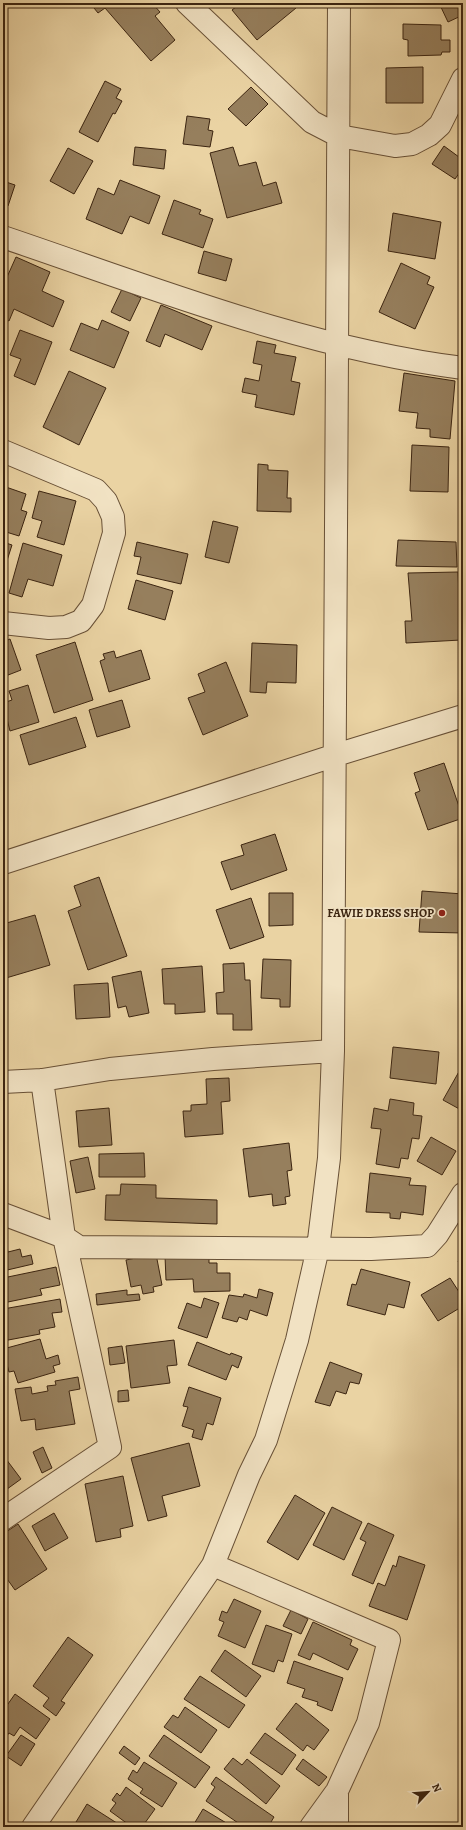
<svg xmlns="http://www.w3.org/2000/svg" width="466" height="1830" font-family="Alegreya,serif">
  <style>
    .building { fill: #967f5d; stroke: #3c2511 }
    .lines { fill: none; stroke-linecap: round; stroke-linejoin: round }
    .street-casing { stroke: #685036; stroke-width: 24 }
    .street { stroke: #f1e2c3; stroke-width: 22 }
    .poi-dot { fill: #8f2418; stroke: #f1e2c3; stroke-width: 1.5 }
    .labels { text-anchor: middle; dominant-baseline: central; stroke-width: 3.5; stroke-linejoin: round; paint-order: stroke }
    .poi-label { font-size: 12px; font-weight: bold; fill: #3c2511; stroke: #f1e2c3; text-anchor: end }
  </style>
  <rect width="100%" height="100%" fill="#ead3a3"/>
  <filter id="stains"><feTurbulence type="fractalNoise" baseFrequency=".005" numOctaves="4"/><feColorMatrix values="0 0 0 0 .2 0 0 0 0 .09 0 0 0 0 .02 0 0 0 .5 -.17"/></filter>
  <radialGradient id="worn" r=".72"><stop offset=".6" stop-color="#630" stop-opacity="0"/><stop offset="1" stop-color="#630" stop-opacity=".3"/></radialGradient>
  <!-- building -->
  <path class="building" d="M90 3H152L160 12 155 16 175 40 151 61 105 8 98 13Z
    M241 3H292L296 8 257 40 232 10Z
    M439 3H463V15L448 22Z
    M403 24 441 25V40H450V52H442L441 55 408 56V40L403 39Z
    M423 67V103H386V68Z
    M105 81 121 89 116 98 122 101 115 114 113 113 98 142 79 132Z
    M251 87 268 104 246 126 228 109Z
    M187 116 210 119 208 130 213 131 210 147 183 144Z
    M444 146 463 160V168L455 179 432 164Z
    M135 147 166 150 164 169 133 165Z
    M233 147 239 166 256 162 263 186 276 182 282 203 227 218 210 153Z
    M68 148 93 161 74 194 50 181Z
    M120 180 160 196 149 224 130 216 122 234 86 219 98 188 114 195Z
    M3 181 15 185 8 206 3 204Z
    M174 200 201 210 199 214 213 219 203 248 162 234Z
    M393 213 441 222 435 259 388 251Z
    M204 251 232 259 226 281 198 273Z
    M16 257 50 272 42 291 64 301 53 327 14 309 9 321 3 318V286Z
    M401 263 430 277 427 284 434 287 415 329 379 312Z
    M122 289 141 298 130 321 111 312Z
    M161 305 212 326 202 350 165 334 160 347 146 341Z
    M102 320 129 332 114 368 70 350 81 323 98 330Z
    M20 330 52 342 35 385 14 376 21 359 10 355Z
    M257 341 276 345 274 353 296 357 291 381 300 383 294 415 255 407 257 395 242 392 245 378 259 381 262 365 253 363Z
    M69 371 106 388 79 445 43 427Z
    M404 373 455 381 450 439 430 437V429L416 428 418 413 399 411Z
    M412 445 449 447 448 492 410 491Z
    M258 464 268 465V470L288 471 287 498H291V512L257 511Z
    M3 486 26 494 21 510 27 512 19 536 3 531Z
    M39 491 76 501 64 545 37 537 42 521 32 518Z
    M213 521 238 527 229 563 205 557Z
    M398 540 456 542 457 567 396 566Z
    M3 542 12 545 3 573Z
    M137 542 188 554 181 584 137 574 141 557 134 556Z
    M23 543 62 555 53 586 28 579 22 597 9 593Z
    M458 572 461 640 406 643 405 621H412L408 573Z
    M136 580 173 591 165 620 128 609Z
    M10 639 21 670 3 677V642Z
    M75 642 93 700 54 713 36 655Z
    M252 643 297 645 296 683 267 682 266 693 250 692Z
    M141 650 150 679 109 692 100 661 105 659 103 654 114 651 116 658Z
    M226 662 248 716 203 735 188 698 205 692 198 674Z
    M28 685 39 722 10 731 3 703 12 700 9 691Z
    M122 700 130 727 97 737 89 710Z
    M76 717 86 747 29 765 20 735Z
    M444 763 463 818 428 830 415 793 420 791 414 773Z
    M275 834 287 870 231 890 221 862 244 855 241 845Z
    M99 877 127 956 88 970 68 911 81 906 74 886Z
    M422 891 463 894V933L419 932Z
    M269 893H293V925L269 926Z
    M251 898 264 937 230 949 216 910Z
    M35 915 50 965 6 978 3 968V941L5 940 3 924Z
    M263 959 291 960 290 1007H280V999L261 998Z
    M244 963 245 980H250L252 1030H233V1014H217L216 993 224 992 223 964Z
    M202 966 205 1012 175 1014V1004H164L162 969Z
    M141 971 149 1013 129 1017 126 1006 118 1008 112 977Z
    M108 983 110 1017 76 1019 74 985Z
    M393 1047 439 1052 436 1084 390 1078Z
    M461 1068 463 1069V1111L443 1100Z
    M229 1078 230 1101 221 1102 223 1134 185 1137 183 1111H191V1105L207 1104 206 1079Z
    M390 1099 414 1103 413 1115 422 1116 419 1139 412 1138 408 1159 401 1158 399 1168 376 1164 381 1129 371 1128 374 1108 388 1111Z
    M109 1108 112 1145 79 1147 76 1111Z
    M431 1137 456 1151 442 1175 417 1161Z
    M289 1143 292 1170 287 1171 290 1196 285 1197 286 1204 273 1206 272 1194 249 1197 243 1149Z
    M144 1153 145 1177H99V1154Z
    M88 1157 95 1189 76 1193 70 1161Z
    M370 1173 411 1178 409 1185 426 1186 423 1215 401 1212 400 1219 390 1218V1213L366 1212Z
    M121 1184 156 1185V1198L217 1200V1224L105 1220 106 1195H120Z
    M3 1231 8 1252 20 1249 22 1257 31 1255 33 1264 3 1271Z
    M156 1254 162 1285 153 1287 154 1292 143 1294 141 1285 131 1287 126 1260Z
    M463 1254V1264L458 1262Z
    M209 1255V1263H217V1273H230V1291L194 1292 193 1279 166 1280 165 1256Z
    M56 1267 60 1285 40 1289 42 1295 3 1303V1278Z
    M361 1269 410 1282 404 1308 388 1304 385 1315 347 1305 352 1284 356 1285Z
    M450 1278 463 1298V1306L438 1321 421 1295Z
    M259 1289 273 1293 267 1316 250 1310 247 1320 239 1317 237 1322 222 1318 229 1295 243 1297 244 1294 257 1298Z
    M127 1290V1295L139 1294 140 1300 97 1305 96 1294Z
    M204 1298 219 1303 207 1338 178 1328 187 1303 201 1308Z
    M60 1299 62 1312 52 1313 55 1327 39 1330 40 1334 3 1341V1322H5L3 1309Z
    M40 1339 46 1359 58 1355 60 1364 53 1366 55 1372 18 1383 14 1371 9 1372 3 1349Z
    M174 1340 177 1365 167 1366 170 1383 131 1388 126 1346Z
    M197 1342 230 1355 231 1353 242 1357 238 1368 232 1365 226 1380 188 1365Z
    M122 1346 125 1363 110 1365 108 1348Z
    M330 1362 362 1374 359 1384 350 1382 346 1394 336 1391 330 1406 315 1402Z
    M78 1377 80 1389 69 1391 75 1424 36 1430 35 1419 21 1421 15 1389 31 1387 32 1394 48 1391 47 1386 56 1385 55 1381Z
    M189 1387 221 1398 213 1425 207 1423 202 1440 192 1437 194 1430 182 1426 188 1407 183 1406Z
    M128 1390 129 1401 118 1402V1391Z
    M189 1443 200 1486 162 1496 167 1516 148 1521 131 1458Z
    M43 1447 52 1468 42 1473 33 1452Z
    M3 1455 21 1479 3 1492Z
    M123 1476 133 1526 120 1529 121 1537 96 1542 85 1484Z
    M295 1495 325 1513 298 1560 267 1542Z
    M332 1507 362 1522 344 1560 313 1545Z
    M54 1513 68 1538 45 1551 32 1526Z
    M368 1523 394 1535 373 1584 352 1575 366 1542 360 1539Z
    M18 1524 47 1569 15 1590 5 1576 3 1577V1534Z
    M399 1556 425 1565 407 1620 369 1606 378 1583 385 1586 393 1565 396 1567Z
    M234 1599 261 1611 245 1648 218 1636 224 1622 219 1620 222 1611 227 1613Z
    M291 1610 308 1619 301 1634 283 1626Z
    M313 1622 352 1640 350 1645 358 1649 348 1670 313 1653 310 1660 298 1655Z
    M266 1625 292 1634 283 1662 278 1660 274 1672 252 1664Z
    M68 1637 93 1655 61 1701 65 1703 56 1716 43 1706 49 1698 33 1686Z
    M225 1650 261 1676 246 1697 211 1671Z
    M294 1661 343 1678 332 1711 317 1705 318 1702 302 1697 305 1689 287 1683Z
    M200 1676 245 1705 229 1728 184 1699Z
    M15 1694 50 1719 36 1739 20 1727 14 1736 9 1733 3 1741V1711Z
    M296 1703 329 1730 314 1750 307 1745 303 1751 276 1729Z
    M185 1707 217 1730 201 1753 164 1727 173 1715 178 1718Z
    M265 1733 296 1755 282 1775 250 1753Z
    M21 1735 35 1744 21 1766 6 1756Z
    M164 1735 210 1767 195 1788 149 1756Z
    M124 1746 140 1758 135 1765 119 1753Z
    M233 1758 242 1765 247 1759 280 1786 266 1804 224 1769Z
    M303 1759 327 1777 319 1786 296 1769Z
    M144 1762 177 1783 162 1807 140 1793 143 1789 128 1779 133 1770 137 1773Z
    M216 1777 274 1817 268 1827 261 1823 258 1827H244L206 1801 215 1787 211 1784Z
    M126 1787 155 1809 142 1827H132L110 1811 116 1803 112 1800 117 1793 120 1796Z
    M87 1804 123 1827H83L76 1822Z
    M203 1809 233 1827H198L194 1824Z"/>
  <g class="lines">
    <defs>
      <path id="street" d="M187 3 312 122 339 136 395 146 412 144 429 135 440 125 463 79
        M3 237C154 288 304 348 463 368
        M3 451 96 490 106 501 113 517 114 533 93 605 81 621 66 627 49 628 3 623
        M3 863 336 755 463 716
        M3 1082 42 1080 110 1069 213 1059 333 1051
        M3 1214 64 1237 79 1247 371 1249 427 1246 437 1235 463 1194
        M3 1519 110 1447 64 1237 42 1080
        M213 1565 389 1640 368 1723 337 1791 311 1827
        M337 1791V1827
        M33 1827 213 1565 249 1475 266 1440 297 1340 318 1248 329 1158 333 1051 339 3"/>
    </defs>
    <!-- street casing -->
    <use href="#street" class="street-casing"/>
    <!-- street -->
    <use href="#street" class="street"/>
  </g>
  <!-- markers -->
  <circle class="poi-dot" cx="442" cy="913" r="4"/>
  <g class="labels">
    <!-- poi labels -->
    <g class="poi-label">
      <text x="434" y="913">FAWIE DRESS SHOP</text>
    </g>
  </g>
  <!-- margin -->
  <rect width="466" height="1830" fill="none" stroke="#ead3a3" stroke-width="16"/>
  <rect x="4" y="4" width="458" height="1822" fill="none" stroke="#3c2511" stroke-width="2"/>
  <rect x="8" y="8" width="450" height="1814" fill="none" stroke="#3c2511"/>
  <!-- north arrow -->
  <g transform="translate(428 1792) rotate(64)" stroke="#f1e2c3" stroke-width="3" paint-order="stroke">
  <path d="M0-3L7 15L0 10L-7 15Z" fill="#3c2511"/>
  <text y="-6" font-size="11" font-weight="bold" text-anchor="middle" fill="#3c2511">N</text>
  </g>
  <rect width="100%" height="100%" filter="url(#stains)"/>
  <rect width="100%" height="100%" fill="url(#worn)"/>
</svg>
